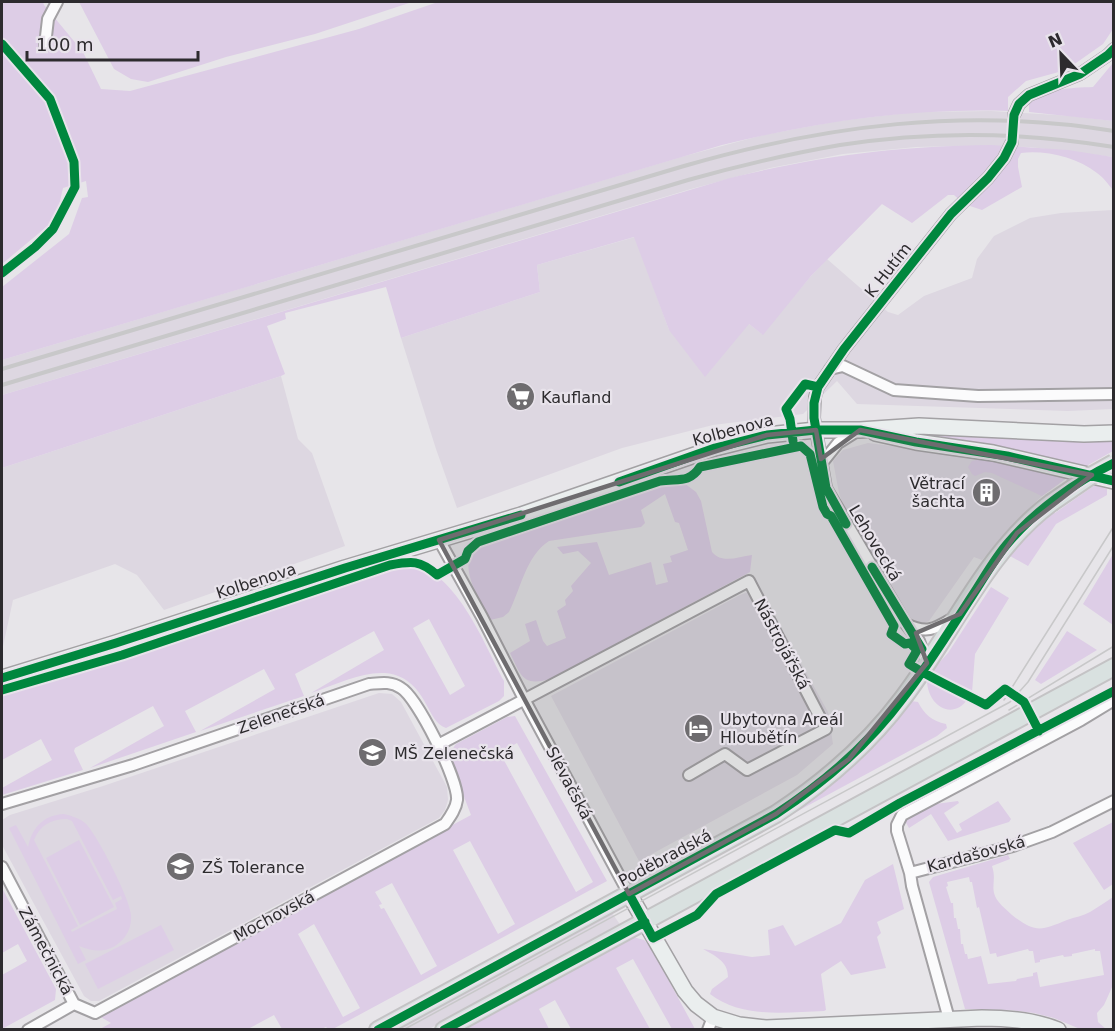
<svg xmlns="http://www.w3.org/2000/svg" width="1115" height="1031" font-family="'DejaVu Sans',sans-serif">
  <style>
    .built { fill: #ddd7e1 }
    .green { fill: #ddcde6; fill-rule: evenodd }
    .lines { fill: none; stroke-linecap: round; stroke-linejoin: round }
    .street-tunnel { stroke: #c2c0c4; stroke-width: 10; stroke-dasharray: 10 5; stroke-linecap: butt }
    .street-casing { stroke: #a3a1a4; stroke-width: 14 }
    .secondary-casing { stroke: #a3a1a4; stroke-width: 18 }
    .primary-casing { stroke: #c4c3c5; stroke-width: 20 }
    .street { stroke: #fbfbfc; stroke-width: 10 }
    .secondary { stroke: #eaeeee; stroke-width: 15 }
    .primary { stroke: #d9e1e0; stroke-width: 16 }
    .tram { stroke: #c8c8c9; stroke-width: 1.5 }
    .rail { stroke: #c8c8c9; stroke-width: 4 }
    .primary-bridge-casing { stroke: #c4c3c5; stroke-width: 20; stroke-linecap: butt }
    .primary-bridge { stroke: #d9e1e0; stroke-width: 16 }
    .cycleway-casing { stroke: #e8e3eb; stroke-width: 13 }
    .cycleway { stroke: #00873e; stroke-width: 9 }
    .marked { fill: #6e6c6f; fill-opacity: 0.2; stroke: #6e6c6f; stroke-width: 4.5; stroke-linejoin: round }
    .labels { text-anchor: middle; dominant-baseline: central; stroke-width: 4.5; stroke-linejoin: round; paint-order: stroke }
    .street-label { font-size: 16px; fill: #2d2b2e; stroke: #e8e3eb }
    .poi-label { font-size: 16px; fill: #2d2b2e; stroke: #e8e3eb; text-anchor: start }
  </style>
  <rect width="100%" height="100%" fill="#e7e5e9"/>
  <!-- built -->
  <path class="built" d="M992 111 1072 116 1113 121V157L1030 147 953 146 916 147 843 154 770 168 691 189 2 395V360L681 157 763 135 838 121 914 112Z
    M1113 210V409L1068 411 857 404 837 381 803 414 713 425 622 448 457 508 436 449 401 338 540 292 537 265 635 237 669 330 749 324 762 334 811 276 827 259 888 312 898 315 924 296 972 278 977 259 994 236 1030 218 1061 213Z
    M281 376 298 439 312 453 345 546 164 610 137 575 115 564 13 600 2 651V468Z
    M868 443 987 458 1068 477 1042 496 1019 518 982 560 974 557 929 621 922 624 911 619 899 606 847 516 839 493 833 461 843 450Z
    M759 588 828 712 833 744 797 775 639 861 551 696 740 595Z
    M379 693 392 694 401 702 447 787 448 800 445 810 439 818 99 1001H91L84 996 2 845V820L10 815 103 786Z
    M606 912 612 913 619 923V927L616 931 614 927 491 993 493 997 478 1003 429 1029 394 1030 483 978 486 982 608 916Z"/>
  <!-- green -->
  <path class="green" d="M2 2H43L44 5 83 52 101 89 130 91 359 29 438 2H1113V29L1103 44 1066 70 1026 81 1008 97V111C910 108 816 122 722 145L2 360V287L69 234 82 198 88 197 86 181 63 188 56 219 2 264Z
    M79 2H412L315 34 226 57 148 82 131 79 114 69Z
    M1113 63V121L1029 112V104C1047 88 1070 88 1093 87Z
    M991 145 1068 150 1113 157V190C1108 184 1103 177 1097 173 1077 157 1045 150 1021 153L1018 159V167L1022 187 982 210 964 204 954 195H948L912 223 882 204 811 276 763 335 749 324 705 377 669 330 634 237 537 265 540 292 401 338 386 287 285 313 286 319 267 326 285 374 281 376 2 468V395L730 178C820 156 898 146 991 145Z
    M928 434 1113 441V451L1083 468 929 438 926 436Z
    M987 458 1068 477 1042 496 992 473 985 472 975 476 972 474 968 467 972 461Z
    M665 483 681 485 684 483 696 492 701 501 712 552C722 564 738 557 752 555L750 572 550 679C522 687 521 675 510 653L530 641 525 624 536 620 543 641 547 646 566 638 557 611 566 605 565 600 573 591 571 586 591 563 578 551 563 554 557 547 597 542 609 575 651 562 656 585 668 582 663 564 672 562 670 556 688 550 679 523 675 522 665 494 641 510 645 523 641 527 549 541C526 556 521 588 509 612L503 617 490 620C480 599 458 569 474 547Z
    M1095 485 1107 489V495L1056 524 1028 566 1010 556 1026 536 1054 512 1055 513Z
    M1113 554V625L1083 604Z
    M406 564C455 566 484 644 504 681V696L499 701 446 728C435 724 432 714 426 704 399 651 353 679 311 693L384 650 374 631 295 674 304 696 200 731 275 689 264 669 185 711 196 732 90 768 164 726 153 706 75 748 74 751 83 770 2 795V788L52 760 41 739 2 760V693L51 679ZM429 619 465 686 450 695 413 628Z
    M991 587 1009 598 975 654 972 692 930 673 948 653Z
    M1067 631 1097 650 1041 684 1035 680Z
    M927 680 932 684 968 699C951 722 927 704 927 680Z
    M911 701 918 702C924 714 932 721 946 724L947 728 937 736 783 819C817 796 850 771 878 741 890 729 899 713 911 701Z
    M515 716 607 881 333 1029H328L326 1027 321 1029H282L274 1015 248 1029H100L111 1023 99 1016 471 815 448 755 456 744 507 717ZM517 743 593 882 576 892 500 753ZM470 841 515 924 498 934 453 850ZM392 883 437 966 421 975 384 908 381 909 379 905 382 904 375 892ZM314 924 360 1008 343 1017 298 934Z
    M958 801 959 803 944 813 957 833 962 830 959 824 998 801 1011 819 1009 822 948 841 931 814 909 828 905 821C919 804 938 804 958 801Z
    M64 814C72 816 79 818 85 823 96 832 131 901 131 915 132 928 126 939 115 946 103 953 91 951 79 946L86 960 78 964 9 828 16 825 28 847C32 827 44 815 64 814ZM67 819 72 821 113 900 121 896 122 899 115 903 117 909 72 932 71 930 78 926 34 840C40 825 51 819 67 819Z
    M1113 822V884L1104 890 1073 843Z
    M79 840 114 907 80 925 46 858Z
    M1008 855 1010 859 992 866C996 878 992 884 994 893 996 902 1006 909 1012 915 1036 934 1042 930 1067 920 1075 917 1083 916 1090 912 1098 907 1106 902 1113 897V985L1104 1005 1097 1013 1098 1022 1106 1029H1080L1054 1018 1034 1013 1010 1010 965 1009 929 882 933 877ZM969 877 970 882H972L977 908 979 907 990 954 996 953 997 957 1028 949 1029 951H1033L1035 963 1040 962V960L1063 955 1064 957 1072 956V954L1095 949V951H1100L1104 975 1040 987 1037 972 1033 973V976L1017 979 1016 981 988 984 981 956 968 959 967 954H965L963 944H961L960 929H958L956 918H954L953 903H951L946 887 948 886 947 882Z
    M893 864 904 909 877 922 881 933 877 937 886 968 851 975 841 961 821 974 826 1010 824 1011C786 1012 742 1019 710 994L712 989 728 977C728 961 715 956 703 949L752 957 770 955 768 930 783 925 795 946 841 923 865 880Z
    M2 888 56 989 55 1000 2 1029V975L27 961 18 944 2 953Z
    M161 925 174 950 98 989 85 964Z
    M633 937 644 940 650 946 695 1029H672L633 959 616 968 650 1029H571L555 1000 539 1009 549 1029 458 1030Z"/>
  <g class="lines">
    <!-- street-tunnel -->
    <path class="street-tunnel" d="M1012 142 1014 115"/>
    <defs>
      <path id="street" d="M45 45 48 19 57 2
        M1014 115 1019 104 1029 95 1080 74 1108 55 1114 49
        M830 369 843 366 894 390 978 396 1114 394
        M822 463 838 443 857 431
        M439 540 482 617 524 699 629 894
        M906 624C928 635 936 628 955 617
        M927 663 919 641 906 624 826 488 814 418 815 397 818 387 844 349 951 214 988 178 1004 158 1012 142
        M438 745 749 581 826 729 747 770 725 754 689 775
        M2 804 133 765 369 684C381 683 391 681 401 688 417 697 459 781 457 800 456 809 450 817 445 824L95 1013 74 1004
        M2 867 74 1004
        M910 873 897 831V825L902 815 1081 720 1114 700
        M949 1019 912 886 910 873 1013 846 1052 832 1114 801
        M28 1030 74 1004
        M708 1030 713 1017"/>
      <path id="secondary" d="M875 433 916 442 993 453 1114 481
        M2 678 116 643 345 568 521 515 715 448 767 435 816 430H860L919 426 1084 434 1114 433
        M629 894 685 991 696 1004 713 1017 739 1025 766 1028 982 1018C1008 1018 1034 1020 1058 1030"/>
      <path id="primary" d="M378 1030 776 814C825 782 868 745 903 698 951 635 987 550 1051 503
        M444 1030 1114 667"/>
    </defs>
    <!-- street casing -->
    <use href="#street" class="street-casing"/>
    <!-- secondary casing -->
    <use href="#secondary" class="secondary-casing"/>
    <!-- primary casing -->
    <use href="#primary" class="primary-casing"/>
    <!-- street -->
    <use href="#street" class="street"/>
    <!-- secondary -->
    <use href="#secondary" class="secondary"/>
    <!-- primary -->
    <use href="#primary" class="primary"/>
    <!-- tram -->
    <path class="tram" d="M1004 700 1114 526
      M1009 710 1114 646
      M403 1030 1010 702 1028 682 1114 545"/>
    <!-- rail -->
    <path class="rail" d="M2 369 684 166C826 125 967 107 1114 131
      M2 385 688 180C738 166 788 154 840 145 929 131 1024 132 1114 147"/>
    <defs>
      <path id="primary-bridge" d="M1051 503 1089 477 1114 463"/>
    </defs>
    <!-- primary-bridge casing -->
    <use href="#primary-bridge" class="primary-bridge-casing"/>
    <!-- primary-bridge -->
    <use href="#primary-bridge" class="primary-bridge"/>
    <defs>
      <path id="cycleway" d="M2 44 50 99 74 162 75 187 53 229 35 247 2 273
        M793 441 790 419 786 409 805 384 818 387
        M619 482 715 448 767 435 816 430H860L916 442 1007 456 1114 481
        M846 524 826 488 814 418V403L818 387 844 349 951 214 988 178 1004 158 1012 142 1014 115 1019 104 1029 95 1080 74 1108 55 1114 49
        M872 567 922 649
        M2 678 116 643 345 568 521 515
        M2 690 122 655 390 565C412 561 420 560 437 575L465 559 468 551 478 542 660 481C677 478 689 484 700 467L801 446 810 454 823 507 827 514 831 516 894 626 891 634 905 644 910 643 915 648 916 652 909 664C934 680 960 691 986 705L1005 689 1024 702 1039 731
        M629 894 653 938 697 915 716 894 835 830 849 833 900 803 1114 691
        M378 1030 776 814C825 782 868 745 903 698 928 666 950 630 972 596 984 578 994 559 1008 543 1036 510 1075 482 1114 463
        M444 1030 645 922"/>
    </defs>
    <!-- cycleway casing -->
    <use href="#cycleway" class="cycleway-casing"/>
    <!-- cycleway -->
    <use href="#cycleway" class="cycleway"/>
  </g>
  <!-- marked area -->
  <path class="marked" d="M816 430 821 459 860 430 1092 475 1017 533 960 614 916 633 927 663 849 759 776 814 629 894 439 540 767 435Z"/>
  <!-- icons -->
  <defs>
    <symbol id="supermarket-disc" viewBox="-11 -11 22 22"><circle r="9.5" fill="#6e6c6f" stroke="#e8e3eb"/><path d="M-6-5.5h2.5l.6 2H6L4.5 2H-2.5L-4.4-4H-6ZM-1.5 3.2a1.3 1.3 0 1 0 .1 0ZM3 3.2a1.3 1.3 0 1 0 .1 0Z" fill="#fff"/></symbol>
    <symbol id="building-disc" viewBox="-11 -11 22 22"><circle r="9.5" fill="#6e6c6f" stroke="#e8e3eb"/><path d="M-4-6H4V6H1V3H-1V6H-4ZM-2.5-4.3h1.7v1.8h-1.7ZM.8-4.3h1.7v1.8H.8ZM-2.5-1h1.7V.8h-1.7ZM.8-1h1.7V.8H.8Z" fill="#fff"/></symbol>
    <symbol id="hotel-disc" viewBox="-11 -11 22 22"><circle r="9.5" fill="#6e6c6f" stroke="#e8e3eb"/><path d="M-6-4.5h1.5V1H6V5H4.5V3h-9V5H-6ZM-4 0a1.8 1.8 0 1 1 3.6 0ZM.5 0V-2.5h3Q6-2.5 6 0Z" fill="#fff"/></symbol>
    <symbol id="school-disc" viewBox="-11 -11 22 22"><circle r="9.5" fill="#6e6c6f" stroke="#e8e3eb"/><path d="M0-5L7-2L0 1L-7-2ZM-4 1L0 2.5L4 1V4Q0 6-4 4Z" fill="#fff"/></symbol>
  </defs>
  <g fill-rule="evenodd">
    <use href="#supermarket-disc" x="504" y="380" width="33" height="33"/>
    <use href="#building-disc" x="970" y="476" width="33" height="33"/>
    <use href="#hotel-disc" x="682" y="712" width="33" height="33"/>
    <use href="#school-disc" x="356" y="736" width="33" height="33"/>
    <use href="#school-disc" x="164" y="850" width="33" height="33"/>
  </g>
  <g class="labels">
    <!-- street labels -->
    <g class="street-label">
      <text transform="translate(888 270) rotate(-52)">K Hutím</text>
      <text transform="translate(733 430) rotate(-15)">Kolbenova</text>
      <text transform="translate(875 543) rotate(59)">Lehovecká</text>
      <text transform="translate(256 581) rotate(-18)">Kolbenova</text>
      <text transform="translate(782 644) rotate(62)">Nástrojářská</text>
      <text transform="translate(281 714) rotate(-19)">Zelenečská</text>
      <text transform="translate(569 783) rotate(62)">Slévačská</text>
      <text transform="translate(976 854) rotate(-15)">Kardašovská</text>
      <text transform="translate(665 858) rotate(-28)">Poděbradská</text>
      <text transform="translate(274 916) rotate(-28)">Mochovská</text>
      <text transform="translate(46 951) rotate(62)">Zámečnická</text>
    </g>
    <!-- poi labels -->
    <g class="poi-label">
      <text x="541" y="397">Kaufland</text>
      <text x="965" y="483" text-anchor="end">Větrací<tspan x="965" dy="18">šachta</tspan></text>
      <text x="720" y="719">Ubytovna Areál<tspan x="720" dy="18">Hloubětín</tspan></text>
      <text x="394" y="753">MŠ Zelenečská</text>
      <text x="202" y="867">ZŠ Tolerance</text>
    </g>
  </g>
  <!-- border -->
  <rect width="1115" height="1031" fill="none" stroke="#2d2b2e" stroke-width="6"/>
  <!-- north arrow -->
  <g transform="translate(1061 54) rotate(337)" stroke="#e8e3eb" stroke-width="4.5" paint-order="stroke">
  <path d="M0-4.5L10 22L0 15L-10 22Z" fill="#2d2b2e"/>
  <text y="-9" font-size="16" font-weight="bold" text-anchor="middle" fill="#2d2b2e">N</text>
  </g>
  <!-- scale -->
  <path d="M27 51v9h171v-9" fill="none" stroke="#2d2b2e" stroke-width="3"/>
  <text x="36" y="51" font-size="18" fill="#2d2b2e" stroke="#e8e3eb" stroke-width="4.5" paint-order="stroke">100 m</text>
</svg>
